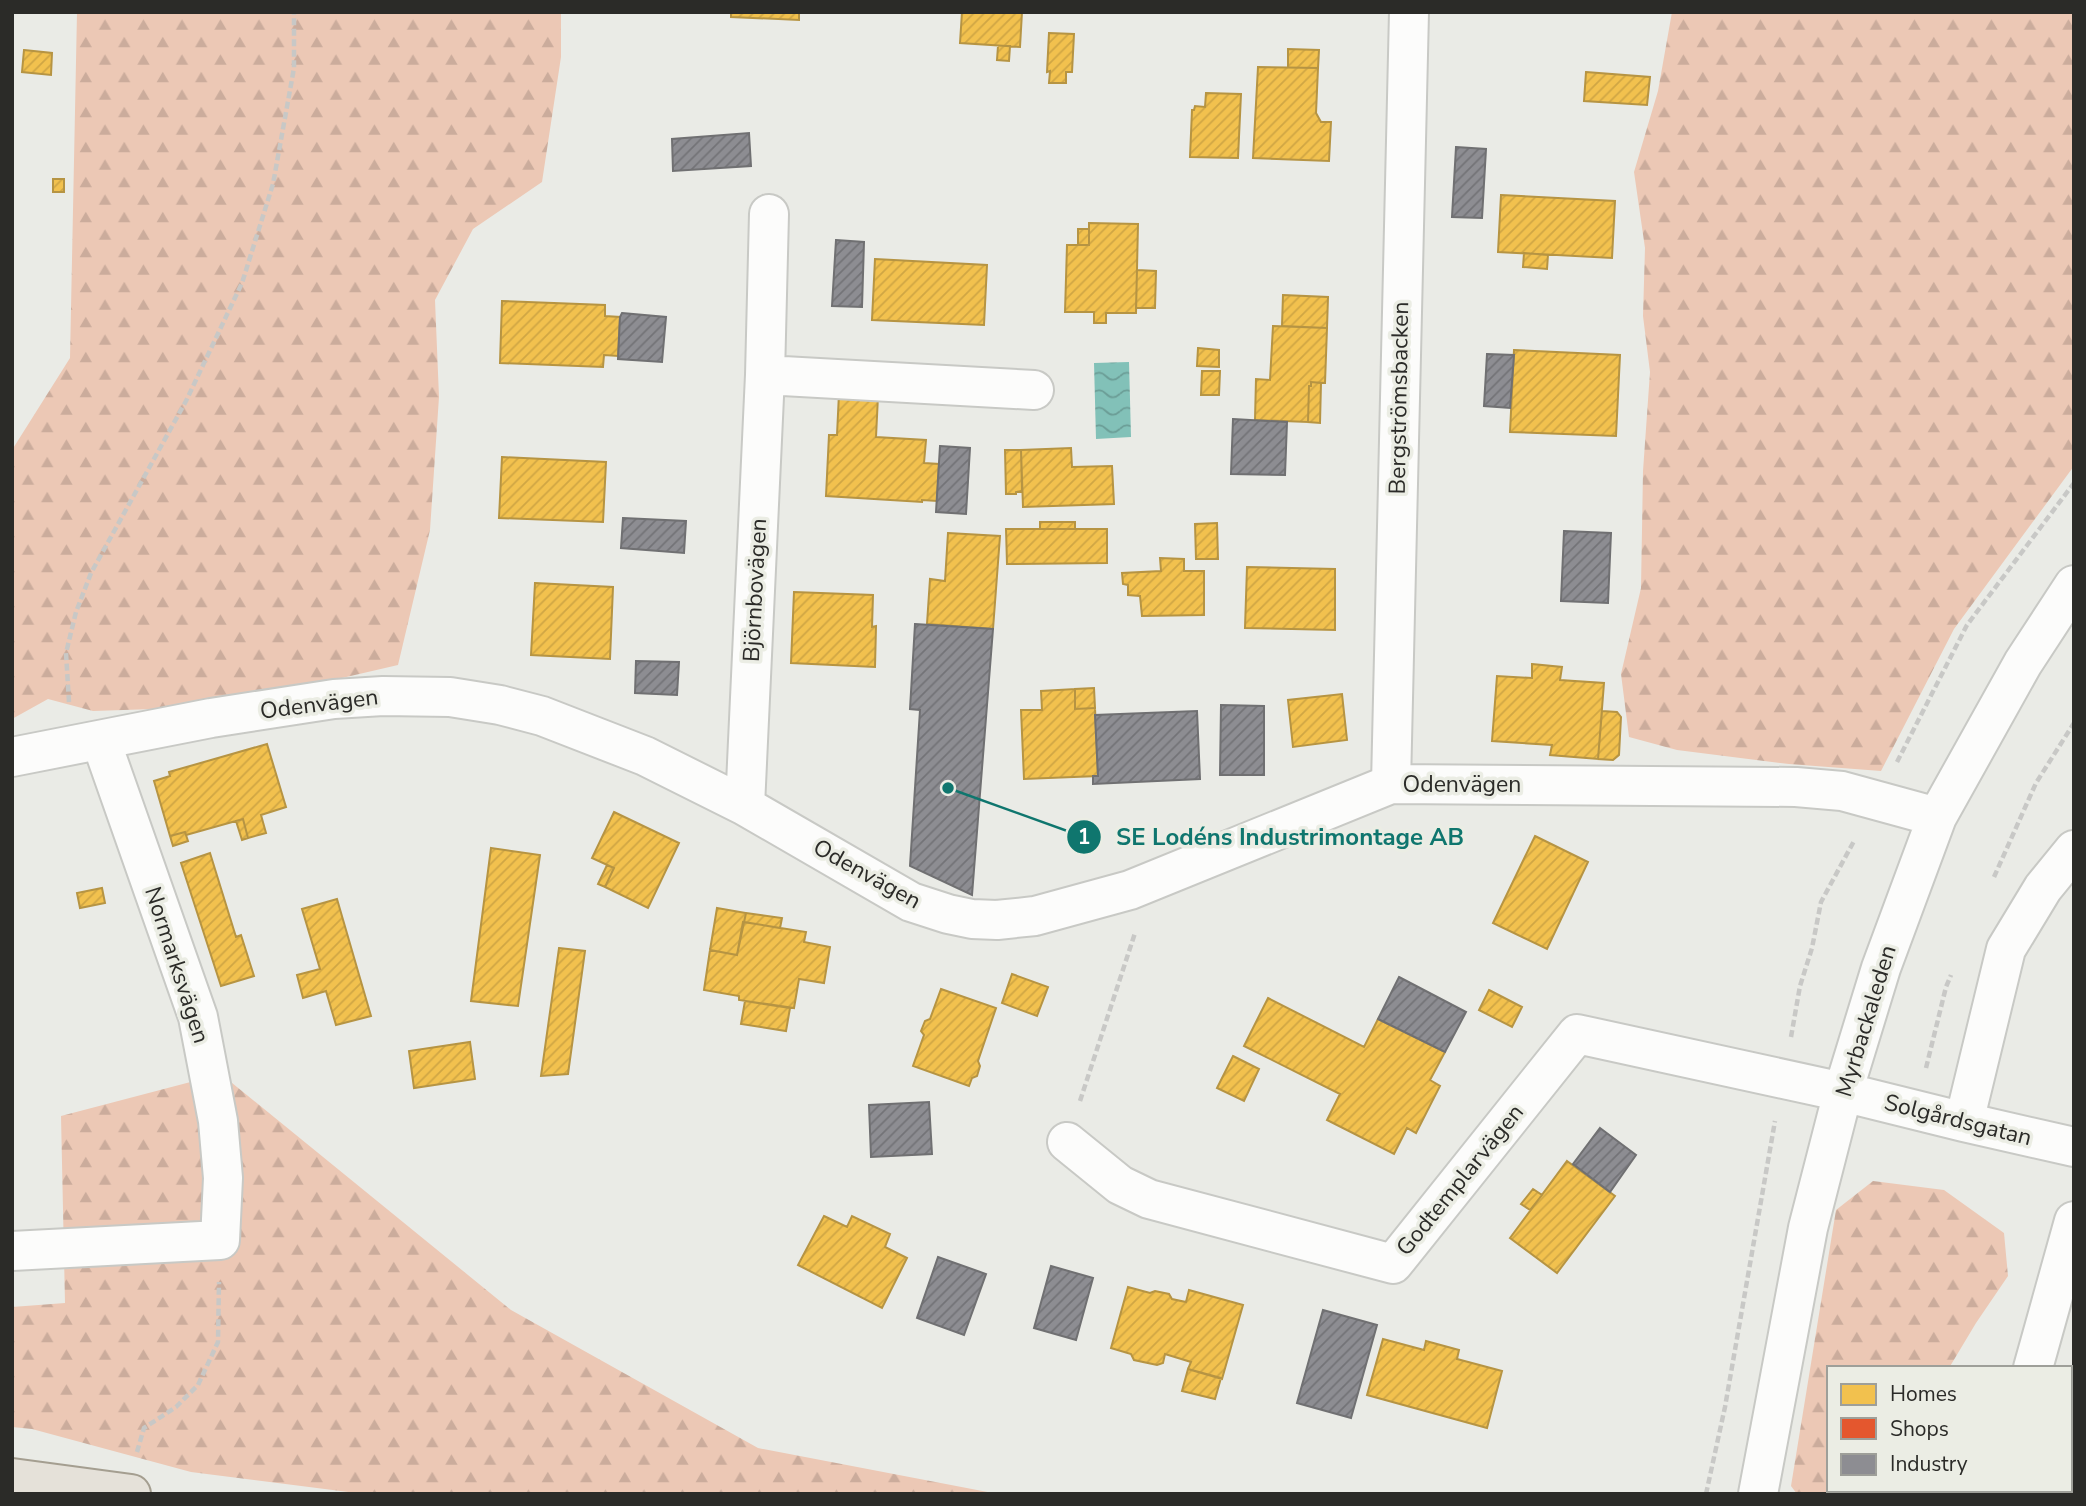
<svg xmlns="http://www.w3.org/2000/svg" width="2086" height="1506" font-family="'Nunito Sans',sans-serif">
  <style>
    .forest { fill: url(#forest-firs) }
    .water { fill: url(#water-waves) }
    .homes { fill: url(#homes-hatch); stroke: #b69443; stroke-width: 2 }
    .shops { fill: url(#shops-hatch); stroke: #ac4a2c; stroke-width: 2 }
    .industry { fill: url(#industry-hatch); stroke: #707072; stroke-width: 2 }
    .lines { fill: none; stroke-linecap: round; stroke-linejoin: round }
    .minor-casing { stroke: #c8c9c5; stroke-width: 42 }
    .major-casing { stroke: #a49e90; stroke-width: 42 }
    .path { stroke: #c8c8c6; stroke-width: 4.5; stroke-dasharray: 7 3.5; stroke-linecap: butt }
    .minor { stroke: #fcfcfb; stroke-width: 38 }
    .major { stroke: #e5e1d9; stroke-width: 38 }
    .labels { text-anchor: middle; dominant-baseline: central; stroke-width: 7; stroke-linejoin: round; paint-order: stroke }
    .street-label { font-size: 23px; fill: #2b2b28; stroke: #ebede4 }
    .leader { fill: none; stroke: #0f766e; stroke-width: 2.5 }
    .callout-dot { fill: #0f766e; stroke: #ebede4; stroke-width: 2.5 }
    .mark-label { font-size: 21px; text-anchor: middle; font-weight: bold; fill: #fff }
    .callout-label { font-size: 24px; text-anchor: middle; font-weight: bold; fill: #0f766e; stroke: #ebede4; stroke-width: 7; stroke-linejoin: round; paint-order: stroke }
  </style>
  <defs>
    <pattern id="forest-firs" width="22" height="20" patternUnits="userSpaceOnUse" patternTransform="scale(1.75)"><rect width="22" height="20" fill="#ecc8b5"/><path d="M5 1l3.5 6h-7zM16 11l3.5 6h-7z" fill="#cbac9c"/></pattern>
    <pattern id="water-waves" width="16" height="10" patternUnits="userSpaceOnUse" patternTransform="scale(1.75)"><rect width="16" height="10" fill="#82c1b8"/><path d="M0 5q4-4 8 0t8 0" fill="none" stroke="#6b9d96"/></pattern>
    <pattern id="homes-hatch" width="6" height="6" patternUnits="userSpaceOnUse" patternTransform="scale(1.75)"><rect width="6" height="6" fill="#f2c14e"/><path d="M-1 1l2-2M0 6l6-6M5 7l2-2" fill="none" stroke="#d0a644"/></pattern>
    <pattern id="shops-hatch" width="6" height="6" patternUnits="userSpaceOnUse" patternTransform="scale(1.75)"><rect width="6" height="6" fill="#e4572e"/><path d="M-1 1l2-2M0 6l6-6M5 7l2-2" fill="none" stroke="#b94827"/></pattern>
    <pattern id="industry-hatch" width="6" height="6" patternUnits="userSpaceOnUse" patternTransform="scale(1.75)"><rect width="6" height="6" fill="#8d8d92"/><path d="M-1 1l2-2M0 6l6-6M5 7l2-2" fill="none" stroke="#737377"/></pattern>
  </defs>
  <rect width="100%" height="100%" fill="#eaebe6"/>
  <!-- forest -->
  <path class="forest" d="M77 12H561V57L542 182 473 229 435 300 439 397 430 530 398 665 329 681 154 709 93 711 48 699 12 719V450L70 358Z
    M1672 12H2074V466L1954 629 1881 771 1789 764 1677 750 1629 737 1621 674 1641 588 1643 471 1650 372 1643 316 1645 248 1634 172 1658 91Z
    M221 1074 511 1310 758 1448 998 1494H364L191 1472 32 1429 12 1427V1307L65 1303 61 1116Z
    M1873 1181 1944 1190 2004 1233 2008 1276 1976 1323 1949 1368H1829V1490H1912V1494H1797L1791 1486 1836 1210Z"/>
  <!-- water -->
  <path class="water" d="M1129 362 1131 437 1096 439 1094 363Z"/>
  <!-- homes -->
  <path class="homes" d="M731 12H799V20L731 17Z
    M962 12H1022L1020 47 960 43Z
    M1049 33 1074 34 1072 72H1066V83H1049L1050 71 1047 72Z
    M998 46H1010L1009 61 997 60Z
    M1288 49 1319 50 1318 68H1288Z
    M24 50 52 53 51 75 22 72Z
    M1258 67 1318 68 1316 113 1321 122H1331L1329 161 1253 158Z
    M1586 72 1650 77 1647 105 1584 101Z
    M1206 93 1241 94 1238 158 1190 157 1192 110H1194L1195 106 1205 107Z
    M53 179H64V192H53Z
    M1501 195 1615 201 1612 258 1498 252Z
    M1089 223 1138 224 1136 313H1106V323H1094V312H1065L1067 245H1089Z
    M1078 229H1089V245H1078Z
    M1524 253 1548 255 1547 269 1523 267Z
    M875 259 987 265 984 325 872 320Z
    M1137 270 1156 271 1155 308H1136Z
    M1283 295 1328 297 1327 328 1282 326Z
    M502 301 605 305V316L620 317 618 356 604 355 603 367 500 363Z
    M1273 326 1327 328 1325 383 1311 382V386H1309L1308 422 1255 420 1256 379 1270 380Z
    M1198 348 1219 350V367L1197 366Z
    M1514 350 1620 355 1616 436 1510 432Z
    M1202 371H1220L1219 395H1201Z
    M1311 382 1321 383 1320 423 1308 422 1309 386H1311Z
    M839 393 878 396 876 437 926 440 924 463 939 464 937 501 922 500V502L826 496 829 435H837Z
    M1071 448 1072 467 1112 466 1114 504 1023 507 1021 450Z
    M1005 450H1021L1022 491 1016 492V494H1006Z
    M502 457 606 462 603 522 499 518Z
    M1040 522H1075V529H1040Z
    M1217 523 1218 559H1196L1195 524Z
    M1006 529H1107V563L1007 564Z
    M948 533 1000 536 993 629 927 624 930 579 945 581Z
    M1160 558 1184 559V571H1204V615L1142 616 1140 596 1128 595V585L1123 584 1122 573 1161 571Z
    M1247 567 1335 569V630L1245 628Z
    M535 583 613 587 610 659 531 655Z
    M794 592 873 595 872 627 876 626 875 667 791 663Z
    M1532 664 1562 667 1560 680 1604 683 1598 759 1550 755 1552 745 1492 741 1497 676 1532 678Z
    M1094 688 1095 708 1075 709V689Z
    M1075 689V709L1095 708 1098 776 1024 779 1021 710H1042L1041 691Z
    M1342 694 1347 740 1293 747 1288 700Z
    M1602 711 1617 712 1621 717 1619 755 1613 760 1598 759Z
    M267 744 286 807 261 815 266 833 248 838 243 819 186 835 185 832 170 836 154 781 170 776 169 772Z
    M614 812 679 843 648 908 605 887 614 868 592 858Z
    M243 819 248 838 242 840 236 821Z
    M185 832 188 841 173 846 170 836Z
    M1535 836 1588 862 1547 949 1493 923Z
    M491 848 540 855 518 1006 471 1001Z
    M210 853 236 937 241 935 254 976 221 986 181 863Z
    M607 865 614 868 605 887 598 884Z
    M102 888 105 903 80 908 77 893Z
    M337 899 371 1016 336 1025 326 991 303 998 297 975 320 969 302 909Z
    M717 908 746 913 737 955 710 950Z
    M746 913 782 918 780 928 744 922Z
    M743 922 806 932 804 942 830 947 824 983 799 979 794 1008 739 1000V996L704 990 710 950 737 955Z
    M559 948 585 951 568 1074 541 1076Z
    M1012 974 1048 987 1037 1016 1002 1003Z
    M941 989 996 1008 978 1061 980 1066 977 1076 972 1078 969 1086 913 1066 924 1035 921 1031 925 1021 930 1019Z
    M1489 990 1522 1007 1512 1027 1479 1010Z
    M1268 998 1364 1047 1378 1019 1445 1052 1430 1080 1440 1086 1416 1133 1407 1128 1394 1154 1327 1120 1340 1094 1244 1046Z
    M745 1001 790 1008 786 1031 741 1024Z
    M470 1042 475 1079 414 1088 409 1051Z
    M1233 1056 1259 1069 1244 1101 1217 1088Z
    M1567 1161 1615 1196 1557 1273 1510 1238Z
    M1533 1189 1542 1195 1530 1210 1521 1204Z
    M824 1216 847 1227 852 1216 890 1234 885 1247 907 1258 882 1308 798 1265Z
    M1128 1287 1150 1293 1155 1291 1169 1294 1172 1299 1186 1302 1189 1290 1243 1305 1222 1379 1188 1369 1191 1362 1165 1354 1163 1363 1157 1365 1134 1360 1131 1354 1111 1348Z
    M1383 1339 1424 1350 1426 1341 1459 1350 1457 1359 1502 1371 1487 1428 1367 1395Z
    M1188 1369 1221 1378 1215 1399 1182 1391Z"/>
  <!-- shops -->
  <path class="shops" d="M2070 1466 2074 1467V1480L2070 1494H2007L2008 1490H2070Z"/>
  <!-- industry -->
  <path class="industry" d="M749 133 751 166 673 171 672 139Z
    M1456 147 1486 149 1482 218 1452 217Z
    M836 240 864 242 862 307 832 306Z
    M622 313 666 317 662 362 618 359 620 317Z
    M1487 354 1514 355 1510 408 1484 406Z
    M1233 419 1287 422 1285 475 1231 474Z
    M940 446 970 448 966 514 936 512Z
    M623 518 686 521 684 553 621 548Z
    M1564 531 1611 533 1608 603 1561 601Z
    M915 624 993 629 972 895 910 866 920 710 910 709Z
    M636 661 679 662 677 695 635 693Z
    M1221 705 1264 706V775H1220Z
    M1197 711 1200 779 1093 784V776H1098L1095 715Z
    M1399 977 1466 1012 1445 1052 1378 1019Z
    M929 1102 932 1154 871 1157 869 1105Z
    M1600 1128 1636 1155 1610 1192 1573 1164Z
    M938 1257 986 1274 964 1335 917 1318Z
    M1051 1266 1093 1278 1076 1340 1034 1328Z
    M1323 1310 1377 1325 1351 1418 1297 1403Z"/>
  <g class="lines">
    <defs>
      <path id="minor" d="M765 375 1034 390
        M12 757 211 718 334 699 383 696 450 697 500 705 542 716 645 756 745 806 911 902 948 914 972 919 997 920 1035 916 1130 890 1391 784 1796 787 1842 791 1937 817
        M1391 784 1409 12
        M745 806 765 375 769 214
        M1964 1122 2006 949 2043 888 2074 850
        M1067 1142 1120 1185 1149 1199 1393 1264 1577 1034 1843 1092 1964 1122 2074 1147
        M12 1251 220 1240 223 1178 218 1121 198 1017 101 741
        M2033 1368 2074 1221
        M1758 1494 1808 1228 1843 1092 1881 968 1937 817 2023 663 2074 585"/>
      <path id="major" d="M12 1478 131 1494"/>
    </defs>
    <!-- minor casing -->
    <use href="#minor" class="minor-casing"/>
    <!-- major casing -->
    <use href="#major" class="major-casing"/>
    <!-- path -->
    <path class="path" d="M69 702 66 653 76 612 91 573 186 401 242 283 273 184 294 68V12
      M1897 762 1967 625 2074 483
      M1994 877 2036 783 2074 723
      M1791 1037 1800 986 1812 948 1821 902 1854 841
      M1926 1068 1946 987 1951 975
      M1080 1101 1135 933
      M137 1452 144 1428 176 1407 198 1385 218 1342 219 1282
      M1706 1494 1725 1407 1775 1121"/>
    <!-- minor -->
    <use href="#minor" class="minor"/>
    <!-- major -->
    <use href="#major" class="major"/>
  </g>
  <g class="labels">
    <!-- street labels -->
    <g class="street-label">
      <text transform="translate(1399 398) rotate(-89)">Bergströmsbacken</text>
      <text transform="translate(755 590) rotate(-87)">Björnbovägen</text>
      <text transform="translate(319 704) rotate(-7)">Odenvägen</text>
      <text x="1462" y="784">Odenvägen</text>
      <text transform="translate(867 874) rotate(29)">Odenvägen</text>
      <text transform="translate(177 965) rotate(72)">Normarksvägen</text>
      <text transform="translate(1866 1021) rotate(-73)">Myrbackaleden</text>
      <text transform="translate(1958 1120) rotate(14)">Solgårdsgatan</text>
      <text transform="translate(1460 1180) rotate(-51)">Godtemplarvägen</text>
    </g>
  </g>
  <!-- callouts -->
  <path class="leader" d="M948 788L1084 837"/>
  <g class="callout-dot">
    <circle cx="948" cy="788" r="7"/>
    <circle cx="1084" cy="837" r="18"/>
  </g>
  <g class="mark-label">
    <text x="1084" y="844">1</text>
  </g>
  <g class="callout-label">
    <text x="1290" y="845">SE Lodéns Industrimontage AB</text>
  </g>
  <!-- border -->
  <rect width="2086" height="1506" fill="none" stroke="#2b2b28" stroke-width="28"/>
  <!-- legend -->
  <rect x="1827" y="1366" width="245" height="126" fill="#ebede4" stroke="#9e9f99" stroke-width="2"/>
  <rect x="1841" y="1384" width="35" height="21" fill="#f2c14e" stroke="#9e9f99" stroke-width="2"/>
  <text x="1890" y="1401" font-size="21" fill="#2b2b28">Homes</text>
  <rect x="1841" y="1418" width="35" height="21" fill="#e4572e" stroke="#9e9f99" stroke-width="2"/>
  <text x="1890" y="1436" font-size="21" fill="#2b2b28">Shops</text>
  <rect x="1841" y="1454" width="35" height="21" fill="#8d8d92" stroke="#9e9f99" stroke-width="2"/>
  <text x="1890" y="1471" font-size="21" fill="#2b2b28">Industry</text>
</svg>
